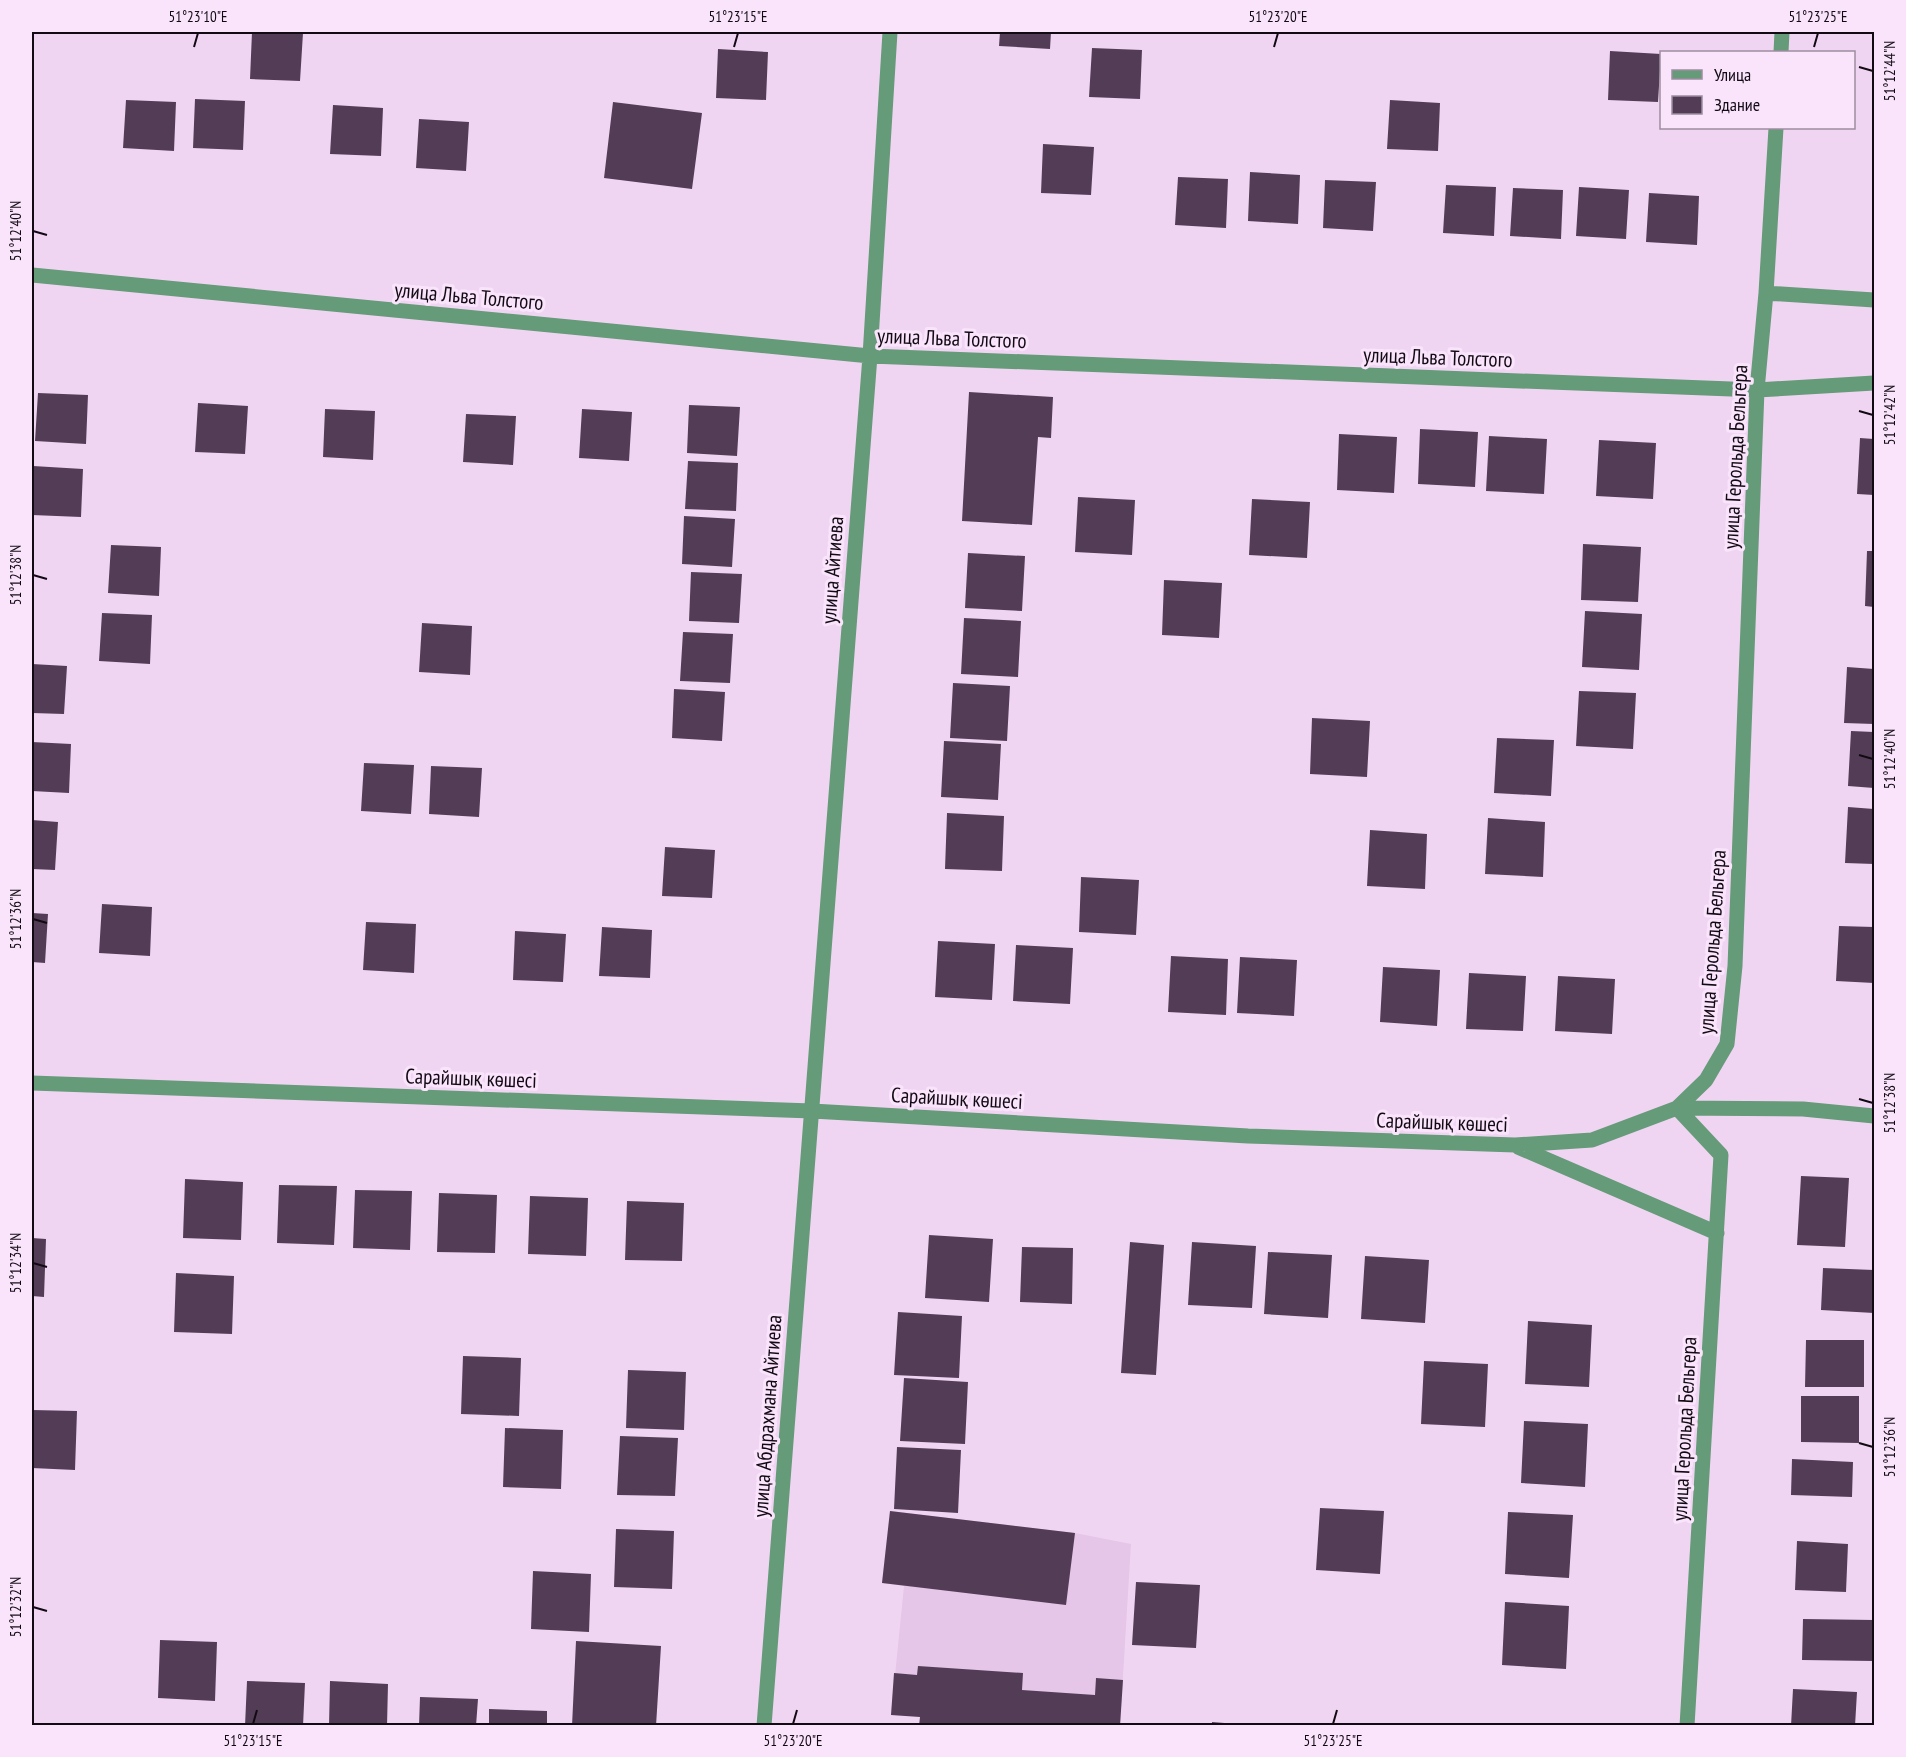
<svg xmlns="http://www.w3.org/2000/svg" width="1906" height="1757" font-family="'PT Sans Narrow',sans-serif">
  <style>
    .built { fill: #e5c5e8 }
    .building { fill: #533d56 }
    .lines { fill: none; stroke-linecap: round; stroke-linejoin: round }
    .minor { stroke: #659b79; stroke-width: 15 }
    .ticks { fill: none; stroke: #120a13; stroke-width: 2 }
    .labels { text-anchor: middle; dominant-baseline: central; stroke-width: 6; stroke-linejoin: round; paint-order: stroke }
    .street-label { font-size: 21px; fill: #120a13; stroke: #fae4fc }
    .neatline { fill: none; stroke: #120a13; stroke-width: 2 }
    .ticks-label { font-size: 15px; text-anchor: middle; fill: #120a13 }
  </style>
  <rect width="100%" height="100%" fill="#f0d5f3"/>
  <!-- built -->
  <path class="built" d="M890 1511 1075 1533 1131 1544 1120 1725 891 1715 904 1586 882 1583Z"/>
  <!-- building -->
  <path class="building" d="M252 32 303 33 300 81 250 79Z
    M1000 32H1051L1050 49 999 46Z
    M1092 48 1142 50 1140 99 1089 97Z
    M718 49 768 52 766 100 716 98Z
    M1610 51 1661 54 1658 102 1608 100Z
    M195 99 245 101 243 150 193 148Z
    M126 100 176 102 174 151 123 148Z
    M1390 100 1440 103 1438 151 1387 149Z
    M613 102 702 113 692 189 604 178Z
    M333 105 383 108 381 156 330 154Z
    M419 119 469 122 466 171 416 168Z
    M1043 144 1094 147 1091 195 1041 193Z
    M1250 172 1300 175 1298 224 1248 221Z
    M1178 177 1228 179 1226 228 1175 225Z
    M1325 180 1376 182 1373 231 1323 228Z
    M1446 185 1496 187 1494 236 1443 233Z
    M1579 187 1629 190 1626 239 1576 236Z
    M1513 188 1563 190 1561 239 1510 236Z
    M1649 193 1699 196 1697 245 1646 242Z
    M969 392 1053 397 1051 438 1038 437 1032 525 962 521Z
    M38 393 88 395 86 444 35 441Z
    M198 403 248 406 245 454 195 452Z
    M689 405 740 407 737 456 687 453Z
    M325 409 375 411 373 460 323 457Z
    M582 409 632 412 629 461 579 458Z
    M466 414 516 416 513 465 463 462Z
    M1420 429 1478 432 1475 487 1418 484Z
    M1339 434 1397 437 1394 493 1337 490Z
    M1489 436 1547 439 1544 494 1486 491Z
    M1860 438 1874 439V495L1857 494Z
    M1599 440 1656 443 1653 499 1596 496Z
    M688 461 738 463 736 511 685 509Z
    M33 466 83 469 81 517 32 515Z
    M1078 497 1135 500 1132 555 1075 552Z
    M1252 499 1310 502 1307 558 1249 555Z
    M684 516 735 519 732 567 682 564Z
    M1583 544 1641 547 1638 602 1581 600Z
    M111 545 161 547 159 596 108 593Z
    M1867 551H1874V607L1865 606Z
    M968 553 1025 556 1022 611 965 608Z
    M691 572 742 574 739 623 689 621Z
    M1164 580 1222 583 1219 638 1162 635Z
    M1585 611 1642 614 1639 670 1582 667Z
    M102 613 152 615 150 664 99 661Z
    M964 618 1021 621 1018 677 961 674Z
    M422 623 472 626 470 675 419 672Z
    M683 632 733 634 730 683 680 681Z
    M32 664 67 666 64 714 32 713Z
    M1847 667 1874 669V724L1844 723Z
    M953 683 1010 686 1007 741 950 738Z
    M674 689 725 692 722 741 672 738Z
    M1579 691 1636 693 1633 749 1576 746Z
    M1312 718 1370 721 1367 777 1310 774Z
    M1851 731 1874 732V788L1848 786Z
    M1497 738 1554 740 1551 796 1494 793Z
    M944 741 1001 744 998 800 941 797Z
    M32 742 71 744 69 793 32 791Z
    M364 763 414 765 411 814 361 811Z
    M431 766 482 768 479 817 429 814Z
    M1848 807 1874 809V864L1845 863Z
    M947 813 1004 816 1002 871 945 869Z
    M1488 818 1545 822 1543 877 1485 874Z
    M32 820 58 822 55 870 32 869Z
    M1370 830 1427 834 1425 889 1367 886Z
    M665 847 715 850 712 898 662 896Z
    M1081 877 1139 880 1136 935 1079 932Z
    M102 904 152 907 150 956 99 953Z
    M32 913 48 914 45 963 32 962Z
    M366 922 416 924 414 973 363 970Z
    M1839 926 1874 927V983L1836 981Z
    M602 927 652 930 650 978 599 976Z
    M515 931 566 934 563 982 513 980Z
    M938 941 995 944 992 1000 935 997Z
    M1016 945 1073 948 1070 1004 1013 1001Z
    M1171 956 1228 959 1226 1015 1168 1012Z
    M1240 957 1297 960 1294 1016 1237 1013Z
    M1383 967 1440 970 1437 1026 1380 1022Z
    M1469 973 1526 976 1523 1031 1466 1029Z
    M1558 976 1615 979 1612 1034 1555 1031Z
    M1801 1176 1849 1178 1845 1247 1797 1245Z
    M185 1179 243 1182 241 1240 183 1238Z
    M279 1185 337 1186 334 1245 277 1243Z
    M355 1190 412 1191 410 1250 353 1248Z
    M439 1193 497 1195 495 1253 437 1252Z
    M530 1196 588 1198 586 1256 528 1254Z
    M627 1201 684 1203 682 1261 625 1260Z
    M929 1235 993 1239 989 1302 925 1298Z
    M32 1238 46 1239 44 1297 32 1296Z
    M1130 1242 1164 1245 1156 1375 1121 1373Z
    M1192 1242 1256 1246 1252 1308 1188 1305Z
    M1022 1247 1073 1248 1072 1304 1020 1302Z
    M1268 1252 1332 1255 1328 1318 1264 1314Z
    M1365 1256 1429 1260 1425 1323 1361 1319Z
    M1823 1268 1874 1270V1313L1821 1310Z
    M176 1273 234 1276 232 1334 174 1332Z
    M898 1312 962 1316 959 1378 894 1375Z
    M1528 1321 1592 1325 1589 1387 1525 1384Z
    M1806 1340H1864V1387H1805Z
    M463 1356 521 1358 519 1416 461 1414Z
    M1424 1361 1488 1364 1485 1427 1421 1424Z
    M628 1370 686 1372 684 1430 626 1428Z
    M904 1378 968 1382 965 1444 900 1441Z
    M1801 1396H1859V1443L1801 1442Z
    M32 1410 77 1411 75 1470 32 1468Z
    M1524 1421 1588 1424 1585 1487 1521 1483Z
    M505 1428 563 1430 561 1489 503 1487Z
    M620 1436 678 1438 675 1496 617 1495Z
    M897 1447 961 1450 958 1513 894 1509Z
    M1792 1459 1853 1462 1852 1497 1791 1495Z
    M1320 1508 1384 1511 1380 1574 1316 1570Z
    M890 1511 1075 1533 1066 1605 882 1583Z
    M1508 1512 1573 1515 1569 1578 1505 1574Z
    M616 1529 674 1531 672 1589 614 1587Z
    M1797 1541 1848 1544 1846 1592 1795 1590Z
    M533 1571 591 1574 589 1632 531 1629Z
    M1136 1582 1200 1585 1196 1648 1132 1645Z
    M1505 1602 1569 1606 1566 1669 1502 1665Z
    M1803 1619 1874 1620 1873 1661 1802 1660Z
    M160 1640 217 1642 215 1701 158 1698Z
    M576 1641 661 1646 656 1726H572Z
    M918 1666 1023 1673 1022 1690 1095 1695 1096 1678 1123 1680 1120 1726H919L920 1717 891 1715 894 1673 917 1675Z
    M247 1681 305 1683 303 1726H245Z
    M330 1681 388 1684 387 1726H329Z
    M1793 1689 1857 1692 1855 1726H1791Z
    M420 1697 478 1699 476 1726H419Z
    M489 1709 547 1711V1726H489Z
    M1212 1722 1237 1724V1726H1212Z"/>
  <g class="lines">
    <!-- minor -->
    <path class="minor" d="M1781 52 1782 32
      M32 275 870 356 1757 390 1874 383
      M1766 293 1874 300
      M32 1083 812 1111 1248 1136 1515 1145 1592 1140 1677 1108 1803 1109 1874 1116
      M1677 1108 1706 1080 1727 1044 1735 966 1757 390 1766 293 1776 128
      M1677 1108 1721 1155 1687 1726
      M1518 1147 1717 1233
      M764 1726 870 356 890 32"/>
  </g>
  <!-- ticks -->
  <path class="ticks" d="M194 47 198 33M734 47 738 33M1274 47 1278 33M1814 47 1818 33M1859 67 1873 71M33 231 47 235M1859 411 1873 415M33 575 47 579M1859 755 1873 759M33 919 47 923M1859 1099 1873 1103M33 1263 47 1267M1859 1443 1873 1447M33 1607 47 1611M253 1724 257 1710M793 1724 797 1710M1333 1724 1337 1710"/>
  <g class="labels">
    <!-- street labels -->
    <g class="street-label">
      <text transform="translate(469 296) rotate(5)">улица Льва Толстого</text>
      <text transform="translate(952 338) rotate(2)">улица Льва Толстого</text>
      <text transform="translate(1438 357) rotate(2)">улица Льва Толстого</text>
      <text transform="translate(1735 457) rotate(-87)">улица Герольда Бельгера</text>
      <text transform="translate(832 570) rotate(-86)">улица Айтиева</text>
      <text transform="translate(1712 942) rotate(-86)">улица Герольда Бельгера</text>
      <text transform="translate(471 1078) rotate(2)">Сарайшық көшесі</text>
      <text transform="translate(957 1098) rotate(3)">Сарайшық көшесі</text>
      <text transform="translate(1442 1122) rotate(2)">Сарайшық көшесі</text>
      <text transform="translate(767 1416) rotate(-86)">улица Абдрахмана Айтиева</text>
      <text transform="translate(1684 1429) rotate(-87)">улица Герольда Бельгера</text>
    </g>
  </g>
  <!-- border -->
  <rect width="1906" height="1757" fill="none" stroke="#fae4fc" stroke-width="66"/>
  <!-- legend -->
  <rect x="1660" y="51" width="195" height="78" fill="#fae4fc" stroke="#9d8d9f" stroke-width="1.5"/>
  <rect x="1672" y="70" width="30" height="9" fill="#659b79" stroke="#9d8d9f" stroke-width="1.5"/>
  <text x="1714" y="81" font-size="18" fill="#120a13">Улица</text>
  <rect x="1672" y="96" width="30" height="18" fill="#533d56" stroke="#9d8d9f" stroke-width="1.5"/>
  <text x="1714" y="111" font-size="18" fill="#120a13">Здание</text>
  <rect x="33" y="33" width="1840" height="1691" class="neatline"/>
  <g class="ticks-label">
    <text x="198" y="22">51°23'10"E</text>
    <text x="738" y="22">51°23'15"E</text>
    <text x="1278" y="22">51°23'20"E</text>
    <text x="1818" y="22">51°23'25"E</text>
    <text transform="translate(1890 71) rotate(-90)" y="5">51°12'44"N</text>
    <text transform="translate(16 231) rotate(-90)" y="5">51°12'40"N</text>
    <text transform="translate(1890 415) rotate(-90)" y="5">51°12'42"N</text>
    <text transform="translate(16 575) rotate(-90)" y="5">51°12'38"N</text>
    <text transform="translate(1890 759) rotate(-90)" y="5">51°12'40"N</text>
    <text transform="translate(16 919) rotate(-90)" y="5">51°12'36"N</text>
    <text transform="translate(1890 1103) rotate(-90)" y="5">51°12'38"N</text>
    <text transform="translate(16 1263) rotate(-90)" y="5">51°12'34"N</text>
    <text transform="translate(1890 1447) rotate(-90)" y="5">51°12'36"N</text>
    <text transform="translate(16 1607) rotate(-90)" y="5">51°12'32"N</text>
    <text x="253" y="1746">51°23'15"E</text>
    <text x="793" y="1746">51°23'20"E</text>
    <text x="1333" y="1746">51°23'25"E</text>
  </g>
</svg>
